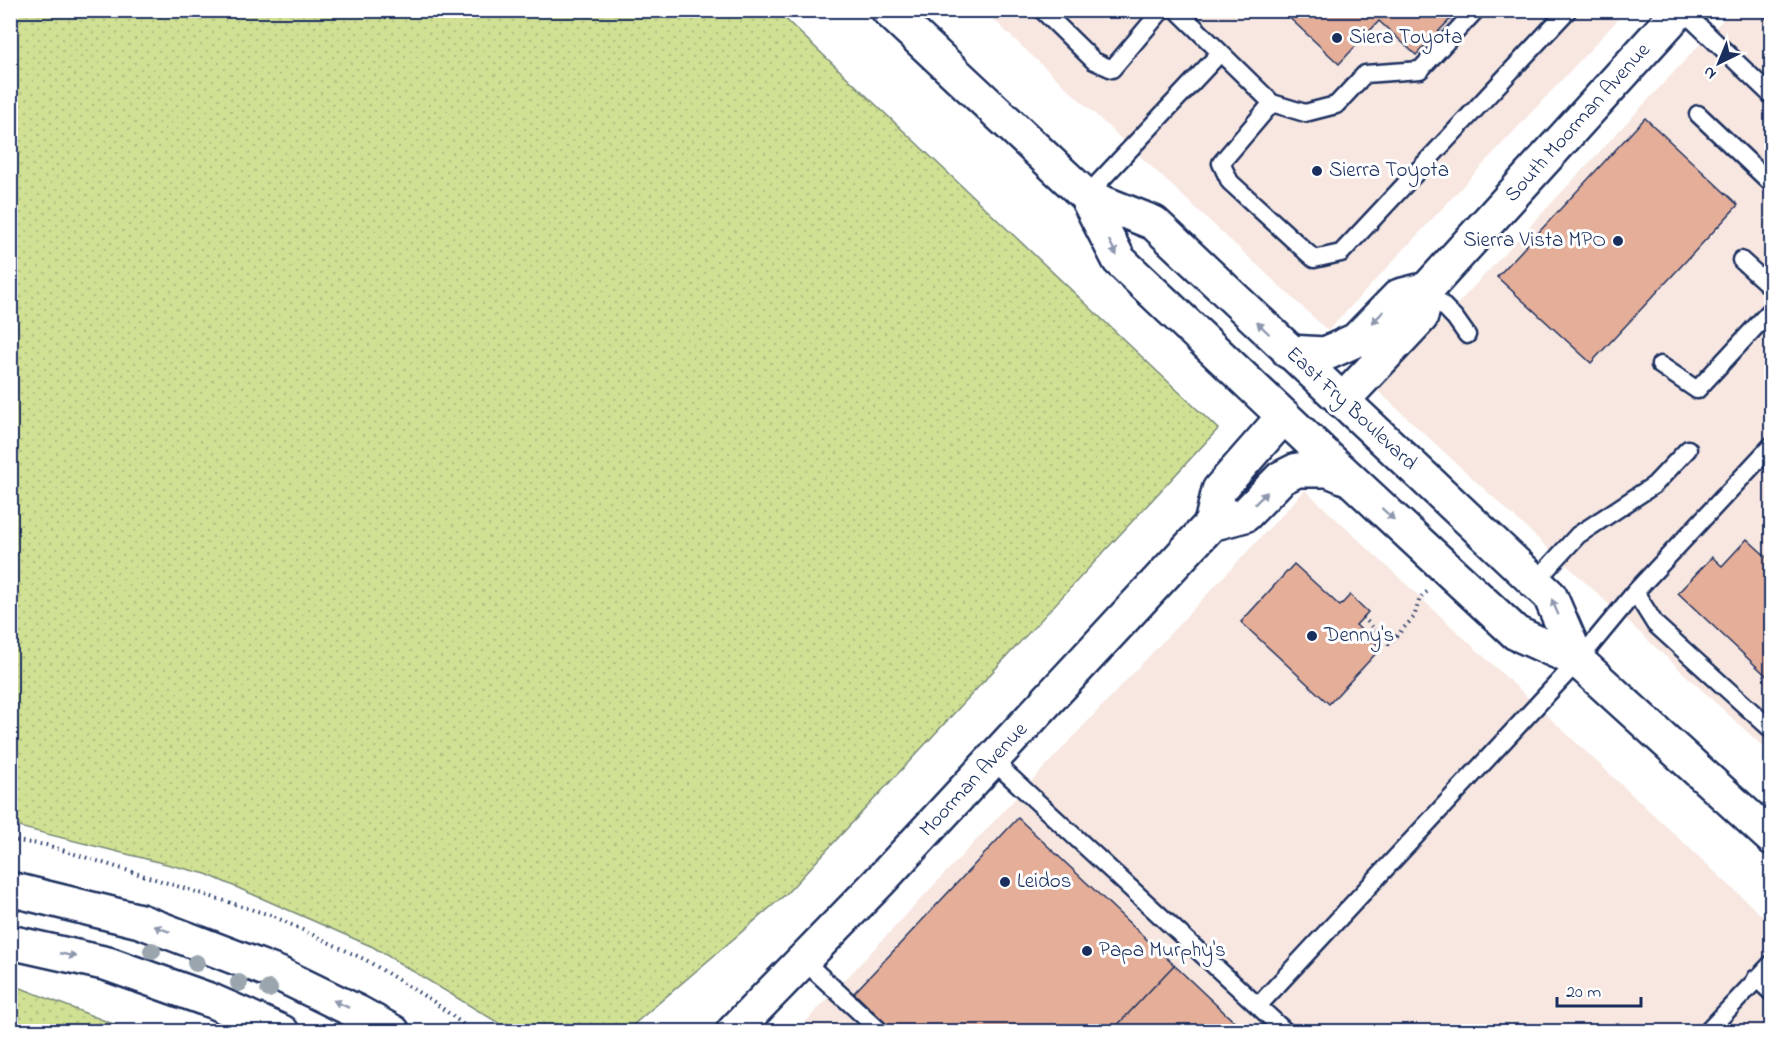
<svg xmlns="http://www.w3.org/2000/svg" width="1782" height="1042" font-family="'Indie Flower',sans-serif">
  <style>
    .built { fill: #f7e7e0 }
    .grass { fill: url(#grass-dots); stroke: #768879; stroke-width: 1.5 }
    .building { fill: #e4ae99; stroke: #1b2f5e; stroke-width: 1.5 }
    .lines { fill: none; stroke-linecap: round; stroke-linejoin: round }
    .lane-casing { stroke: #1b2f5e; stroke-width: 21 }
    .street-casing { stroke: #1b2f5e; stroke-width: 38 }
    .secondary-casing { stroke: #1b2f5e; stroke-width: 38 }
    .path { stroke: #1b2f5e; stroke-width: 4; stroke-dasharray: 1.5 4.5; stroke-linecap: butt }
    .lane { stroke: #fff; stroke-width: 16 }
    .street { stroke: #fff; stroke-width: 33 }
    .secondary { stroke: #fff; stroke-width: 33 }
    .tree { fill: #9aa5ae }
    .oneway { fill: #8d97ae }
    .poi-dot { fill: #1b2f5e; stroke: #fff; stroke-width: 2 }
    .labels { text-anchor: middle; dominant-baseline: central; stroke-width: 6; stroke-linejoin: round; paint-order: stroke }
    .poi-label { font-size: 21px; fill: #1b2f5e; stroke: #fff; text-anchor: start }
    .street-label { font-size: 21px; fill: #1b2f5e; stroke: #fff }
  </style>
  <defs>
    <pattern id="grass-dots" width="8" height="8" patternUnits="userSpaceOnUse" patternTransform="scale(1.5)"><rect width="8" height="8" fill="#d0e194"/><path d="M2 2h.1M6 6h.1" fill="none" stroke="#b2c182" stroke-width="1.8" stroke-linecap="round"/></pattern>
  </defs>
  <rect width="100%" height="100%" fill="#fff"/>
  <filter id="ink" filterUnits="userSpaceOnUse"><feTurbulence type="fractalNoise" baseFrequency=".0167" numOctaves="2"/><feDisplacementMap in="SourceGraphic" scale="12" xChannelSelector="R" yChannelSelector="G"/><feConvolveMatrix kernelMatrix="1 2 1 2 8 2 1 2 1" color-interpolation-filters="sRGB"/></filter>
  <g filter="url(#ink)">
    <!-- built -->
    <path class="built" d="M984 11H1626L1328 331Z
      M1731 11H1771V754L1377 390Z
      M1305 490 1771 924V1031L796 1032Z"/>
    <!-- grass -->
    <path class="grass" d="M11 10 777 11 1218 429 787 893 626 1031H508L497 1022 373 947 206 874 11 825Z
      M11 987 21 988 131 1031H11Z"/>
    <!-- building -->
    <path class="building" d="M1281 10H1459L1416 55 1379 21 1339 64Z
      M1645 118 1738 205 1591 363 1497 277Z
      M1747 539 1772 562V681L1678 593 1712 557 1722 566Z
      M1294 564 1340 606 1350 595 1368 612 1356 625 1381 648 1329 704 1241 622Z
      M1018 818 1174 965 1111 1032H957L952 1027 948 1032H895L854 993Z
      M1174 965 1245 1032H1111Z"/>
    <g class="lines">
      <defs>
        <path id="lane" d="M1042 10 1094 61 1112 69 1162 10
          M1177 10 1272 103 1305 113 1336 105 1365 74 1420 70 1476 10
          M1682 10 1772 96
          M1771 10 1772 11
          M1272 103 1221 163 1230 182 1314 259 1341 253 1568 10
          M1698 114 1772 184
          M1086 196 1220 53
          M1741 260 1772 288
          M1427 289 1455 318 1467 335
          M1660 365 1697 390 1772 309
          M1535 582 1578 535 1654 485 1688 449
          M1635 592 1655 624 1772 730
          M992 760 1286 1032
          M803 960 881 1032
          M1756 978 1772 993
          M1258 1006 1578 661 1635 592 1772 445
          M1707 1032 1772 963"/>
        <path id="street" d="M1289 352 1325 354 1356 340 1399 296 1427 289
          M1342 401 1421 317 1427 289 1680 10"/>
        <path id="secondary" d="M888 10 1086 196 1119 260 1330 460 1516 633 1578 661 1772 838
          M1086 196 1154 223 1550 596 1578 661
          M1211 524 1245 515 1281 478 1297 470H1328L1350 479
          M10 889 140 921 279 974 357 1012 393 1032
          M10 942 108 964 212 1001 282 1032
          M733 1032 879 882 1211 524 1219 490 1284 416"/>
      </defs>
      <!-- lane casing -->
      <use href="#lane" class="lane-casing"/>
      <!-- street casing -->
      <use href="#street" class="street-casing"/>
      <!-- secondary casing -->
      <use href="#secondary" class="secondary-casing"/>
      <!-- path -->
      <path class="path" d="M1363 617 1389 644 1414 617 1420 598 1428 591
        M10 840 46 845 273 916 366 960 434 1002 473 1032"/>
      <!-- lane -->
      <use href="#lane" class="lane"/>
      <!-- street -->
      <use href="#street" class="street"/>
      <!-- secondary -->
      <use href="#secondary" class="secondary"/>
    </g>
    <!-- trees -->
    <g class="tree">
      <circle cx="152" cy="951" r="9"/>
      <circle cx="196" cy="963" r="9"/>
      <circle cx="239" cy="983" r="9"/>
      <circle cx="269" cy="989" r="9"/>
    </g>
    <!-- one-way arrows -->
    <defs><path id="oneway-solid" d="M-6-.8H1V-3.2L6.5 0L1 3.2V.8H-6Z" transform="scale(1.5)"/></defs>
    <g class="oneway">
      <use href="#oneway-solid" transform="translate(1113 248) rotate(63)"/>
      <use href="#oneway-solid" transform="translate(1378 317) rotate(134)"/>
      <use href="#oneway-solid" transform="translate(1263 328) rotate(-136)"/>
      <use href="#oneway-solid" transform="translate(1261 498) rotate(-45)"/>
      <use href="#oneway-solid" transform="translate(1388 514) rotate(43)"/>
      <use href="#oneway-solid" transform="translate(1555 607) rotate(-113)"/>
      <use href="#oneway-solid" transform="translate(162 929) rotate(-159)"/>
      <use href="#oneway-solid" transform="translate(68 955) rotate(13)"/>
      <use href="#oneway-solid" transform="translate(341 1004) rotate(-154)"/>
    </g>
  </g>
  <!-- markers -->
  <g class="poi-dot">
    <circle cx="1337" cy="38" r="6"/>
    <circle cx="1317" cy="171" r="6"/>
    <circle cx="1618" cy="241" r="6"/>
    <circle cx="1312" cy="636" r="6"/>
    <circle cx="1005" cy="882" r="6"/>
    <circle cx="1087" cy="951" r="6"/>
  </g>
  <g class="labels">
    <!-- poi labels -->
    <g class="poi-label">
      <text x="1349" y="38">Siera Toyota</text>
      <text x="1329" y="171">Sierra Toyota</text>
      <text x="1606" y="241" text-anchor="end">Sierra Vista MPO</text>
      <text x="1324" y="636">Denny's</text>
      <text x="1017" y="882">Leidos</text>
      <text x="1099" y="951">Papa Murphy's</text>
    </g>
    <!-- street labels -->
    <g class="street-label">
      <text transform="translate(1578 123) rotate(-48)">South Moorman Avenue</text>
      <text transform="translate(1351 409) rotate(43)">East Fry Boulevard</text>
      <text transform="translate(974 780) rotate(-47)">Moorman Avenue</text>
    </g>
  </g>
  <!-- margin -->
  <rect width="1782" height="1042" fill="none" stroke="#fff" stroke-width="36"/>
  <rect x="18" y="18" width="1746" height="1006" fill="none" stroke="#1b2f5e" stroke-width="2" filter="url(#ink)"/>
  <!-- north arrow -->
  <g transform="translate(1719 63) rotate(223)" stroke="#ffffff" stroke-width="4.5" paint-order="stroke">
  <path d="M0-4.5L10 22L0 15L-10 22Z" fill="#1b2f5e"/>
  <text y="-9" font-size="16" font-weight="bold" text-anchor="middle" fill="#1b2f5e">N</text>
  </g>
  <!-- scale -->
  <path d="M1557 997v9h84v-9" fill="none" stroke="#1b2f5e" stroke-width="3"/>
  <text x="1566" y="997" font-size="18" fill="#1b2f5e" stroke="#ffffff" stroke-width="4.5" paint-order="stroke">20 m</text>
</svg>
